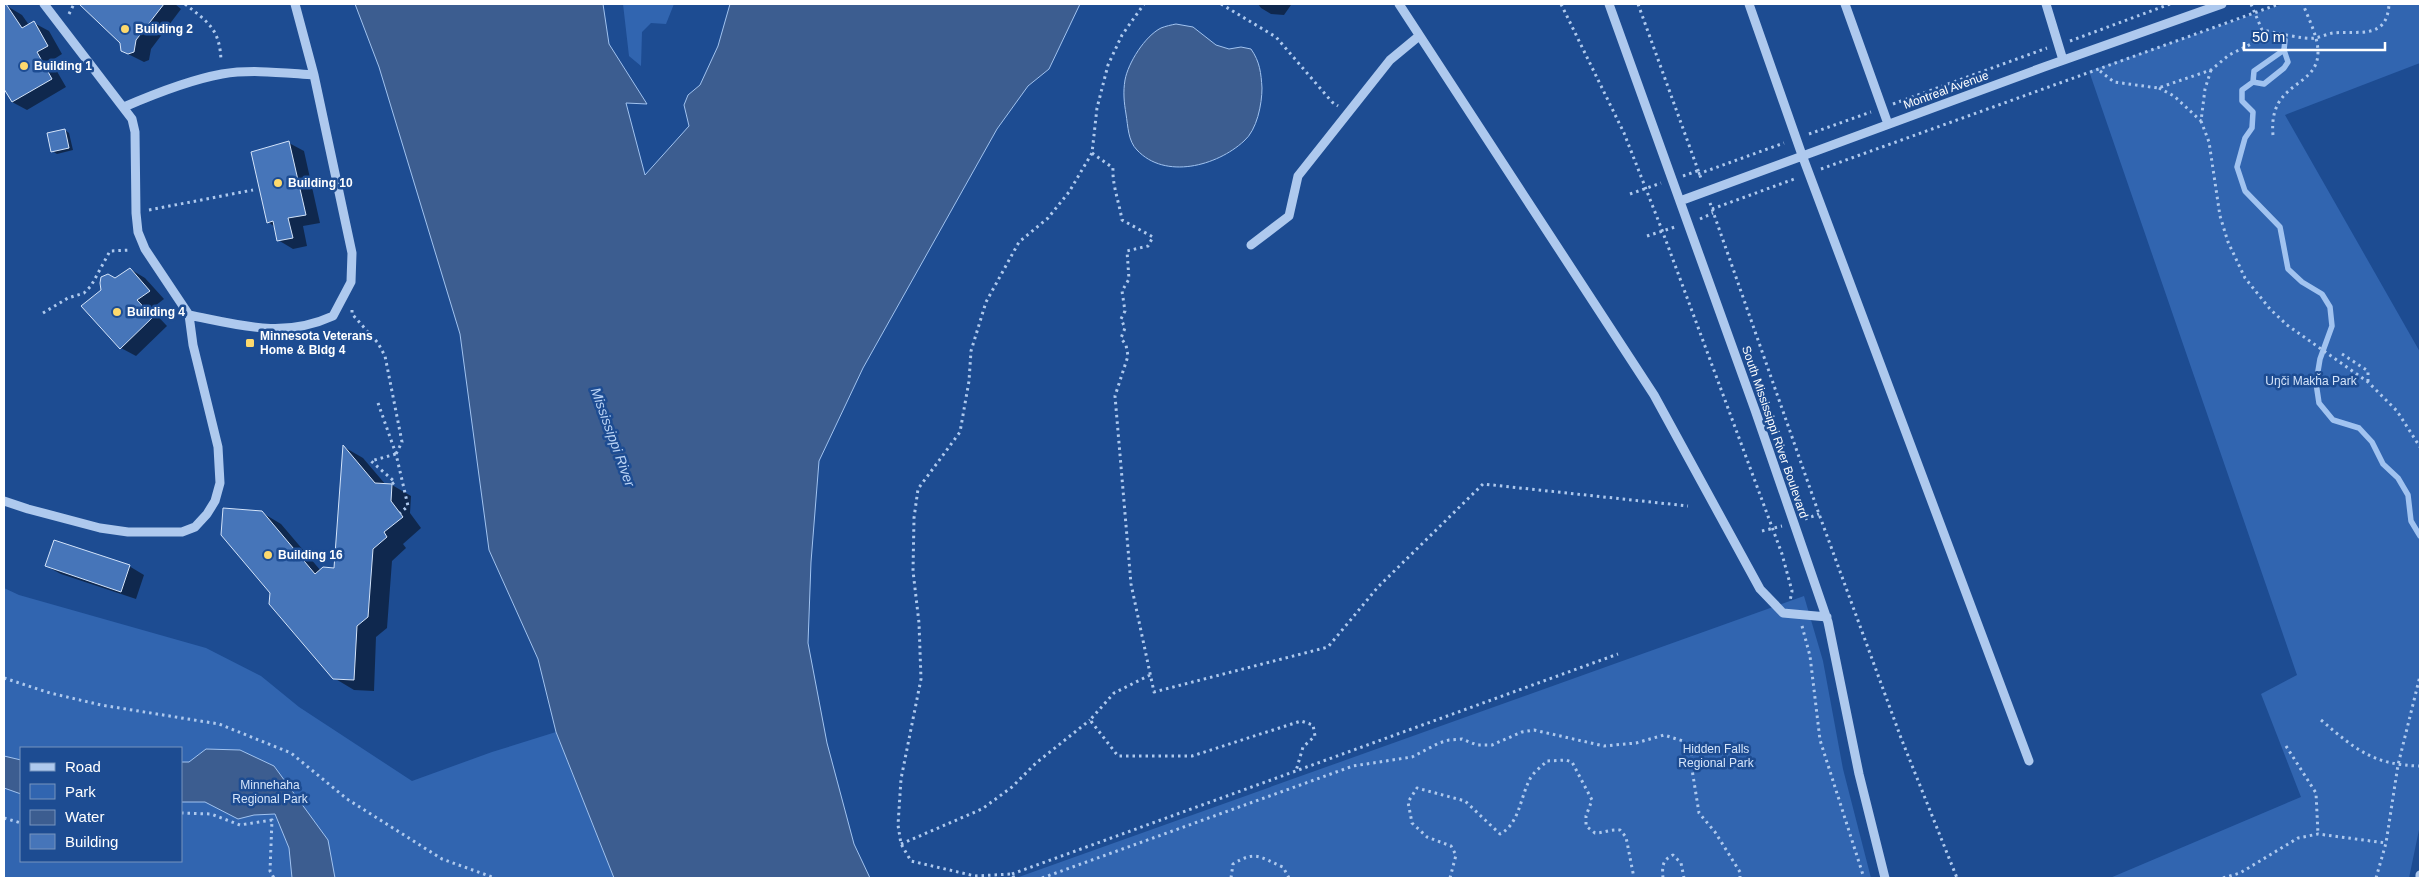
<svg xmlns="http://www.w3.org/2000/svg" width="2424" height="882" font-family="Arial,sans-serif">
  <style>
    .green { fill: #3165b0; fill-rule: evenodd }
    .water { fill: #3c5d90; stroke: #a1c3f0 }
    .shadow { fill: #0007 }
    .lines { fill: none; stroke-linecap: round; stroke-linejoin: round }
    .stream { stroke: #a1c3f0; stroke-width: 5.5 }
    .building { fill: #4675b9; stroke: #d4e4fa }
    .path { stroke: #aec9ee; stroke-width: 3; stroke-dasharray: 2.5 4; stroke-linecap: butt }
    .minor { stroke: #aec9ee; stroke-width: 9 }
    .poi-dot { fill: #fdd96d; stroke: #1d4c92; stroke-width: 2 }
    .labels { text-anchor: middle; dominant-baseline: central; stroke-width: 5; stroke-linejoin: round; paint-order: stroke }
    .poi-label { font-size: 12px; font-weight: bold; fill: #fff; stroke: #1d4c92; text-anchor: start }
    .street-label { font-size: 12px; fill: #fff; stroke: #1d4c92 }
    .park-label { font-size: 12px; fill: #d4e4fa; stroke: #1d4c92 }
    .water-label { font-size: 14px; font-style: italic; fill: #bad3f5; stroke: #1d4c92 }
  </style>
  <rect width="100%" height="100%" fill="#1d4c92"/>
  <!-- green -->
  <path class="green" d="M623 4H674L666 24 651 23 642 32 641 66 629 56Z
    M2283 4H2420V63L2285 115 2420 352V825L2409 878H2110L2301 797 2261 694 2297 675 2089 71Z
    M4 588 19 595 206 648 261 676 299 707 412 781 492 752 556 732 614 878H4ZM21 748H181V861H21Z
    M1804 596 1823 661 1843 769 1871 878H1016Z"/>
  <!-- water -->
  <path class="water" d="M355 4H603L609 44 647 104 626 103 645 175 689 126 684 105 688 95 700 85 718 46 730 4H1080L1049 69 1028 86 997 129 863 368 819 461 811 562 808 643 827 743 854 844 870 878H614L556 732 538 659 489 550 460 334 379 67Z
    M1176 24 1193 27 1216 45 1229 49 1241 47 1251 49C1260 62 1261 73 1262 88 1262 104 1257 130 1244 141 1217 166 1165 180 1137 150 1128 141 1128 126 1126 114 1124 102 1123 92 1125 80 1128 63 1145 36 1161 28 1166 26 1171 25 1176 24Z
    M206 749 240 750 274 766 328 840 335 878H292L289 848 275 814 254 815 238 819 205 802H181V762H189Z
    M4 756 21 760V794L4 788Z"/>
  <!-- shadow -->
  <path class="shadow" d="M87 4H175L181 9 151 49 149 60 144 62 122 51V43L84 7Z
    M1258 4H1290L1291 5 1284 15 1271 14 1261 8Z
    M7 6 22 15 29 25 34 23 49 31 62 54 51 61 66 87 27 110 12 102 4 87V8Z
    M65 130 69 133 73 150 57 154 52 151Z
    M289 143 304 151 320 223 303 226 307 246 293 249 278 240 275 227 268 222Z
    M130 269 145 278 164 299 151 309 167 326 136 356 121 348 115 279Z
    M344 447 363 458 386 485H392L411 496 410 513 421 528 403 544 406 548 392 561 387 628 376 637 374 691 354 690 334 678 271 593 261 512 281 524 321 571 335 569Z
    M46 566H129L144 575 136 599 61 574Z"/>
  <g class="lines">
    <!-- stream -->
    <path class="stream" d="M2285 40 2284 50 2288 62 2284 68 2264 84 2253 82 2242 90V101L2253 112 2252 128 2245 138 2237 167 2245 191 2280 227 2288 269 2302 282 2322 294 2330 307 2332 326 2320 359 2316 383 2319 403 2333 420 2359 428 2372 442 2383 464 2398 478 2408 495 2411 521 2420 536
      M2253 82 2254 71 2284 50"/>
  </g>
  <!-- building -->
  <path class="building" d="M4 4H6L22 28 34 21 48 46 37 52 52 79 12 102 4 89Z
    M79 4H164L136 40 134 52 128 54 121 51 120 43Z
    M65 129 69 148 51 152 47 133Z
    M289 141 306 215 288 218 293 238 277 241 273 221 267 223 251 152Z
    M130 268 150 291 137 300 153 317 120 349 81 306 101 290 100 283 101 277 108 274 115 278Z
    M343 445 375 483 392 484 391 501 403 517 384 532 387 537 373 549 368 617 357 626 354 680 333 679 269 604 270 593 221 535 223 508 262 511 315 574 323 567 334 568Z
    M54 540 130 565 121 592 45 566Z"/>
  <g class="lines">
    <!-- path -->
    <path class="path" d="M185 4C208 22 220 29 221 61
      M1221 4 1276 37 1332 102 1338 106
      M1561 4 1624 133 1662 230 1782 554 1792 591 1790 601
      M1638 4 1702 181
      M2251 4 2262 30
      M69 14 74 4
      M2070 41 2170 4
      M2211 70 2205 89 2201 121 2209 142 2220 216 2228 242 2245 278 2270 309 2287 325 2368 382 2397 411 2420 447
      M2100 71 2114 82 2158 88 2211 70 2229 55 2251 44 2262 30C2274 32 2304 40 2315 38 2321 37 2327 34 2333 33 2358 30 2387 41 2389 4
      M2159 88 2174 96 2201 121
      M1893 104 2047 48
      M1809 134 1871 112
      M2273 135C2268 80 2318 89 2318 52 2318 36 2308 18 2303 4
      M1092 153 1113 168C1112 184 1119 202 1122 220L1153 237 1148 246 1127 251 1129 279 1122 291 1125 311 1121 319 1125 328 1121 338 1126 345 1128 356 1115 396 1131 584 1154 692 1328 647 1378 587 1483 484 1688 506
      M1821 169 2279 4
      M1698 174 1784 143
      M1683 176 1697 171
      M1630 194 1661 183
      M1710 203 1819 514 1901 738 1957 878
      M1712 209 1797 178
      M149 210 253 190
      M1700 219 1713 213
      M1647 236 1675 227
      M352 310V314L378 343 385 356 402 442 396 454
      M43 313 68 298 84 293 91 286 110 251 131 250
      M2342 354 2368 371V381
      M378 403 396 454 408 506 400 513
      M392 484 395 482 371 461 396 454
      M1805 519 1819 514
      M1762 531 1782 526
      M1802 626 1810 656 1820 740 1864 878
      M1150 675 1114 693 1090 720 1118 756H1192L1301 721 1313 725 1315 736 1303 747 1296 771
      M4 678 50 693 101 705 219 724 291 753 347 799 442 859 495 878
      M2321 720C2355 749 2373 765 2420 766
      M2286 746 2316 793 2318 834
      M181 813 211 814 240 825 272 820 270 871 274 878
      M4 818 21 823
      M901 844 982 809 1012 787 1036 763 1090 720
      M1012 874 1618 654
      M1014 878 1012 874 975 876 911 861 901 844 898 825 901 779 921 679 919 623 913 571 914 518 918 489 960 432 969 381 971 351 986 302 1019 242 1048 218 1069 192 1092 153 1097 108 1108 65 1122 35 1144 4
      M1042 878 1353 766 1412 757 1439 743 1449 740 1462 739 1477 745H1492L1522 732 1534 730 1604 746 1636 743 1664 735 1683 741 1692 750 1691 763 1699 813 1715 832 1740 872V878
      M1231 878 1233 864C1256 850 1259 857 1283 867L1289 878
      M1450 878 1456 855 1451 846 1427 837 1412 823 1408 802 1417 788 1465 801 1500 834C1519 824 1520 799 1529 781 1532 773 1541 767 1547 761L1566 760 1572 762 1592 800 1586 816V826L1595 833C1604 833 1610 829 1620 830L1626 837 1634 878
      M1663 878C1662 867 1662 860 1673 855L1681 863 1684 878
      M2223 878 2240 873 2298 838 2318 834 2386 843
      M2376 878 2386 843 2398 765 2420 676"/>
    <!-- minor -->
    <path class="minor" d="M1399 4 1654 395 1760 589 1783 613 1827 617
      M1609 4 1755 410 1828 622 1859 774 1885 878
      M1749 4 1802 155 2029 761
      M1845 4 1888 124
      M2046 4 2063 60
      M124 107C154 94 189 80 222 74 252 69 284 73 314 75
      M1680 201 2044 67 2222 4
      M1251 245 1289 216 1298 176 1390 60 1419 36
      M189 315C240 325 283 339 333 316L351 282 352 253 314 75 295 4
      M4 501 28 509 100 528 128 532H182L195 527 207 514 215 501 220 483 218 447 193 345 189 315 145 249 138 232 136 213 135 132 132 119 44 4
      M2420 878V875"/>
  </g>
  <!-- markers -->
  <g class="poi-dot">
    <circle cx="125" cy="29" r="5"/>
    <circle cx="24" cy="66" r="5"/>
    <circle cx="278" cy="183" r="5"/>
    <circle cx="117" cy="312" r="5"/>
    <rect x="245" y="338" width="10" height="10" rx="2.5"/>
    <circle cx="268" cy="555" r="5"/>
  </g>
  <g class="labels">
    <!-- poi labels -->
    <g class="poi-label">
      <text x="135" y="29">Building 2</text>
      <text x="34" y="66">Building 1</text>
      <text x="288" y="183">Building 10</text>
      <text x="127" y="312">Building 4</text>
      <text x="260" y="336">Minnesota Veterans<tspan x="260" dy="14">Home &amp; Bldg 4</tspan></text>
      <text x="278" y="555">Building 16</text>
    </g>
    <!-- street labels -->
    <g class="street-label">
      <text transform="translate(1946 90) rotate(-20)">Montreal Avenue</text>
      <text transform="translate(1775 432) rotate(71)">South Mississippi River Boulevard</text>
    </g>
    <!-- park labels -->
    <g class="park-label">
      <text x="2311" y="381">Uŋči Makȟa Park</text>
      <text x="1716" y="749">Hidden Falls<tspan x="1716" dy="14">Regional Park</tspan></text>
      <text x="270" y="785">Minnehaha<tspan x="270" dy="14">Regional Park</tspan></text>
    </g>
    <!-- water labels -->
    <g class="water-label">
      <text transform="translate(613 437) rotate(70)">Mississippi River</text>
    </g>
  </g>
  <!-- border -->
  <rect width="2424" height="882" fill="none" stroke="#ffffff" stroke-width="10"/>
  <!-- legend -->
  <rect x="20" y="747" width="162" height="115" fill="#1d4c92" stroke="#7794be"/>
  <rect x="30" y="763" width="25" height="8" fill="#aec9ee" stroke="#7794be"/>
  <text x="65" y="772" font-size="15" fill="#ffffff">Road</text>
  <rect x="30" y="784" width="25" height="15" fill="#3165b0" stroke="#7794be"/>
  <text x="65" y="797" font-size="15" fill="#ffffff">Park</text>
  <rect x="30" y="810" width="25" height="15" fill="#3c5d90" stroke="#7794be"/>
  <text x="65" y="822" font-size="15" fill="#ffffff">Water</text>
  <rect x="30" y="834" width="25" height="15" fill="#4675b9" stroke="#7794be"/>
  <text x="65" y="847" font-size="15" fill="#ffffff">Building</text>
  <!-- scale -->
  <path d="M2244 42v8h141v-8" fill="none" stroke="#ffffff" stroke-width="2.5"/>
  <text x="2252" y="42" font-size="15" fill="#ffffff" stroke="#1d4c92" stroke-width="4" paint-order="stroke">50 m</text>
</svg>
